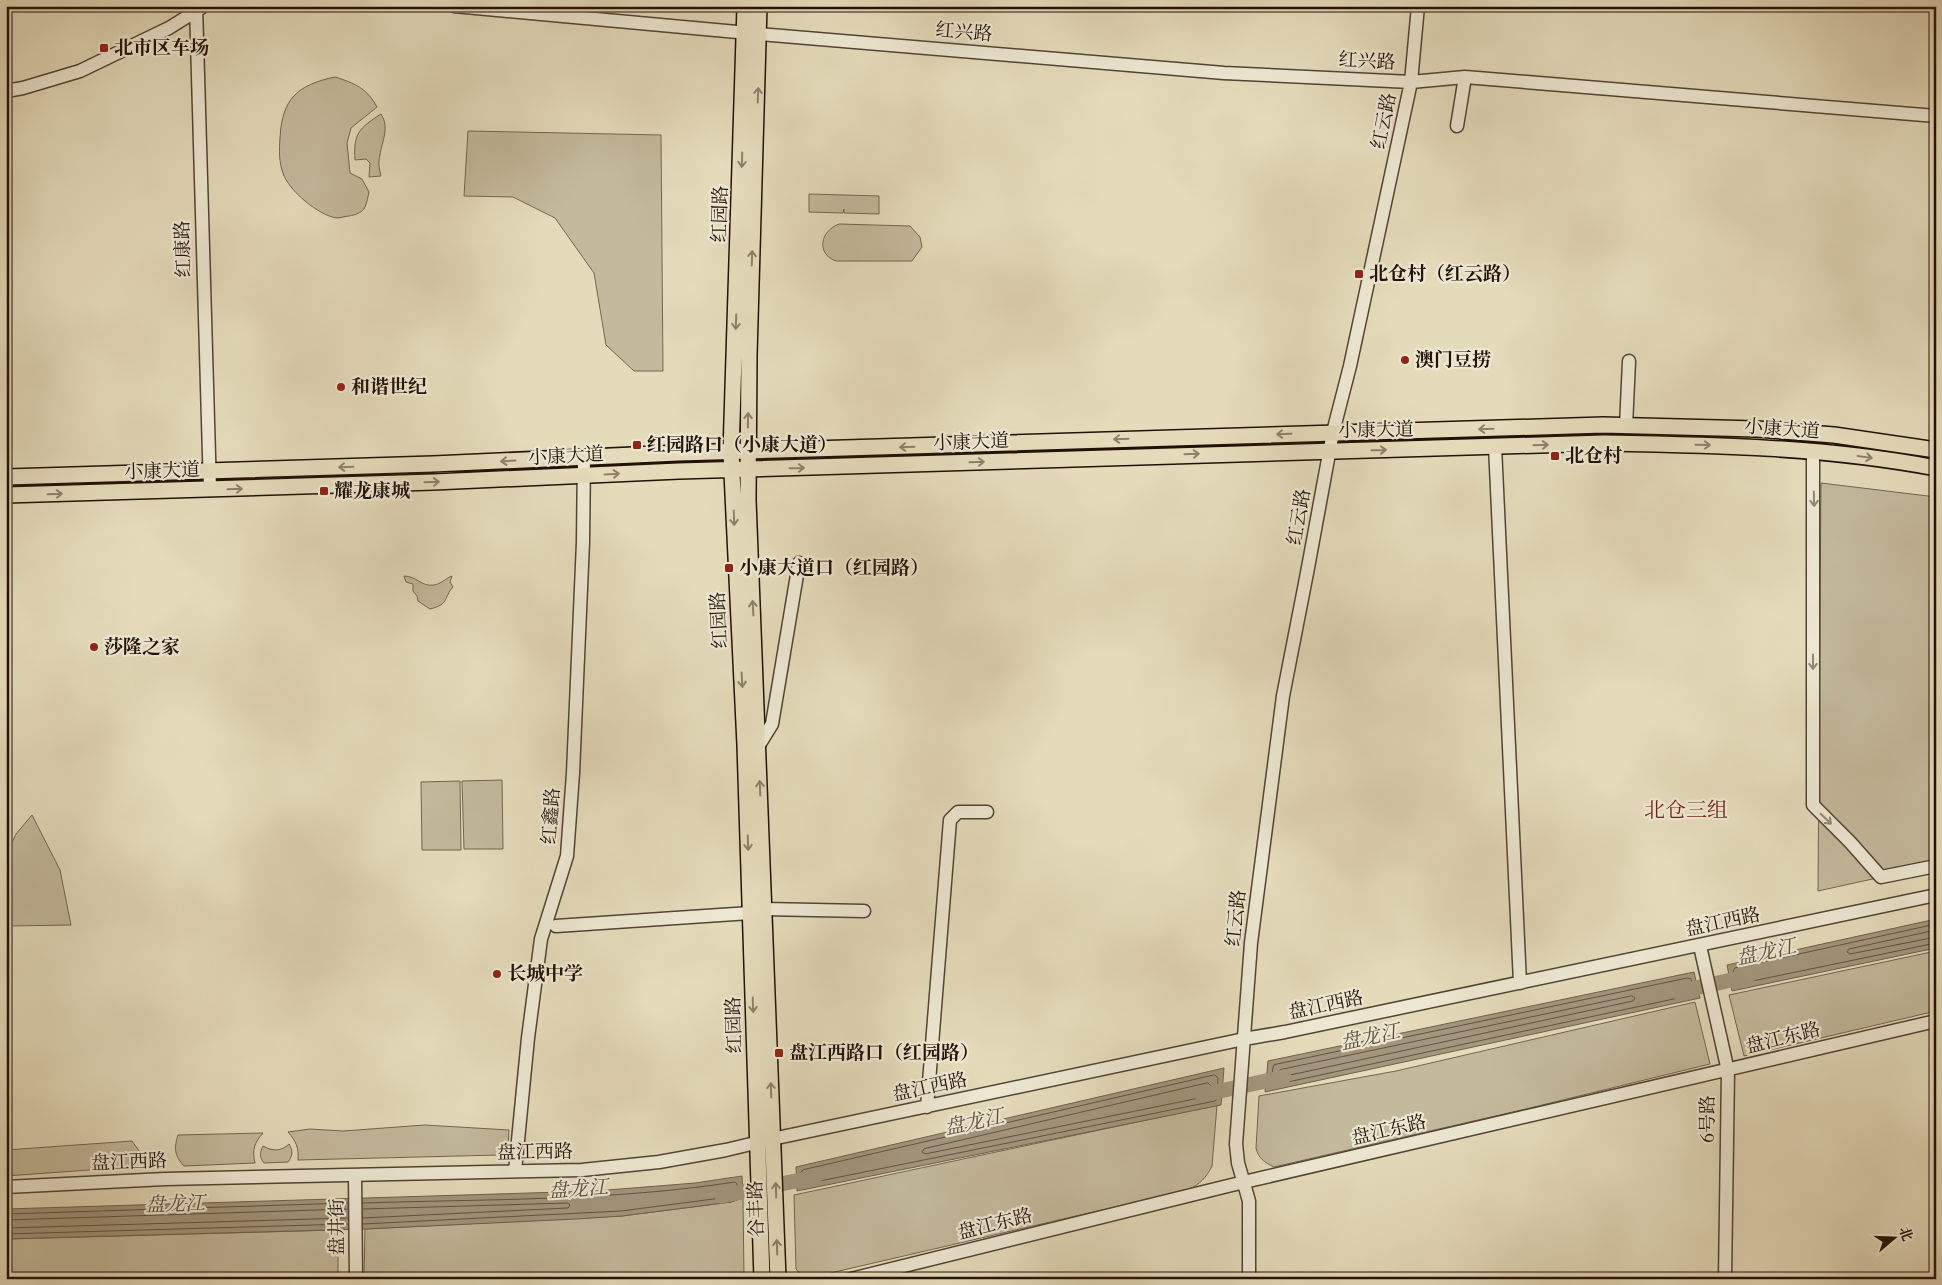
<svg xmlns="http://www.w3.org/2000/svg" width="1942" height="1285" font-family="Cardo,'Noto Serif SC',serif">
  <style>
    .green { fill: #c3b99c; stroke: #736551 }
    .water { fill: #a2967d; stroke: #6f614d }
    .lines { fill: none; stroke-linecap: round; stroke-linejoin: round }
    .shore { stroke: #625442; stroke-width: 1 }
    .river { stroke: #a2967d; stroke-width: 15 }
    .minor-casing { stroke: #534433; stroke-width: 15 }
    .major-casing { stroke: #231106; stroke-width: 18 }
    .minor { stroke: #ede8d3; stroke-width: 12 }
    .major { stroke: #e4dbbb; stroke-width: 15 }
    .oneway { stroke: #8d806a }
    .oneway2 { stroke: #928777 }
    .poi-dot { fill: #8f2418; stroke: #ede8d3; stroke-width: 2 }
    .labels { text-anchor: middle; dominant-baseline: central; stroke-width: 4.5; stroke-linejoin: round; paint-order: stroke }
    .street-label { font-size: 19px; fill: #231106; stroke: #ede8d3 }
    .poi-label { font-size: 19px; font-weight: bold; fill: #231106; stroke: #ede8d3; text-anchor: start }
    .water-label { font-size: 20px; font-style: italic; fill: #5c4d3c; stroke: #ede8d3 }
    .quarter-label { font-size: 21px; fill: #7a1f14; stroke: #ede8d3 }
  </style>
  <rect width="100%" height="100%" fill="#e4dbbb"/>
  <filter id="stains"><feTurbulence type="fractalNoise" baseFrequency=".004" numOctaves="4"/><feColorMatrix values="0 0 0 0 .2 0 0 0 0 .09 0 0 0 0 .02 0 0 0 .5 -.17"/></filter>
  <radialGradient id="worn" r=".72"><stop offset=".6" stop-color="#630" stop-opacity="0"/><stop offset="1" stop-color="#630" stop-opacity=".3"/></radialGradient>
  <!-- green -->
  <path class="green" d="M335 77C354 83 367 88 377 107L351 128 347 143 350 173 362 179 369 192C368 196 367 203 365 207 362 213 355 215 349 216 345 216 341 218 337 218 319 216 288 190 283 173 279 163 279 149 280 138 282 99 297 85 335 77Z
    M381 114C390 128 382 140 380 155 378 162 379 168 381 176L369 177 370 163 366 159 355 160C353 134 359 128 381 114Z
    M468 131 661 135 663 371H634L606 345 594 273 555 218 513 197 464 196Z
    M809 194 879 196V214L844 213V209L843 213 809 212Z
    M839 224 910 226 920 237 922 247 912 261H836C816 254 820 231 839 224Z
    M1821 483 1936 497V865L1818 891Z
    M404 576C417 576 421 587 434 585 441 584 446 578 452 576L450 582 453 587C443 598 450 604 430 609L418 601 417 596 413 591V584L406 582Z
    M502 780 503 849H464L462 781Z
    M460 781 461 850H422L421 782Z
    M32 815 60 870 71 925 8 926 6 920 11 845 16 834Z
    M1936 951V1011L1744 1056 1729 995Z
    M1695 1002 1710 1064 1530 1108 1274 1167C1265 1163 1258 1158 1256 1148L1259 1096 1396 1071Z
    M1217 1105 1212 1166C1206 1178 1200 1184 1188 1190L809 1278 803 1277 796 1269 794 1195Z
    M425 1125 509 1130 508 1147 500 1155 298 1160C299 1148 296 1141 288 1132L310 1129 343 1131Z
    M263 1133C254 1143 252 1150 255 1163L184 1166C174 1155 174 1148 178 1135Z
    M132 1141 147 1162 145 1166 6 1176V1150Z
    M289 1144C293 1151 293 1155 288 1162L264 1163C259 1157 260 1152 263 1146 272 1151 281 1152 289 1144Z
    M743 1198 744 1279H364L365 1229 622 1216 731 1202Z
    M338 1230V1279H6V1239Z"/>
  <!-- water -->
  <path class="water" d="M1936 919V948L1732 991 1727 965Z
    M1694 972 1700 998 1265 1092 1268 1061Z
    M1224 1068 1221 1105 797 1191 796 1167Z
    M742 1176 743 1198 731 1202 622 1216 577 1219 365 1229 6 1239V1209L595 1191 695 1183Z"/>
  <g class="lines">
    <!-- shore -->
    <path class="shore" d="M1936 924 1735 968 1733 971 1736 983 1738 984 1936 943
      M1936 930 1849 949 1847 952 1850 954 1936 937
      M1688 978 1691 979 1694 992 1692 995 1274 1085 1271 1083 1273 1067 1274 1065Z
      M1632 996 1635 998 1633 1001 1281 1077 1278 1075 1280 1070Z
      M1215 1075 1218 1078 1217 1099 1215 1101 805 1184 802 1182 801 1172 803 1170Z
      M1208 1083 1211 1086V1094L1209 1096 925 1154 922 1152 924 1149Z
      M363 1203C487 1199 612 1201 735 1182L737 1184 738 1192 729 1197 621 1211 363 1224
      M363 1209 568 1203 570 1205 568 1208 363 1218
      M6 1214 348 1203
      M6 1220 348 1209
      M6 1228 348 1218
      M6 1234 348 1224"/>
    <!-- river -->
    <path class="river" d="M1678 992 1749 976
      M1202 1095 1284 1077
      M722 1196 815 1177"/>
    <defs>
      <path id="minor" d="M196 6 210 490
        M454 6 759 34 1224 73 1411 82 1465 77 1936 116
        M6 91 23 88 80 71 169 28 201 8
        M1457 126 1465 77
        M1626 426 1629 361
        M1495 446 1520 983
        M1813 451V805L1850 842 1881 877 1936 866
        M759 745 772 724 799 563
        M764 909 864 911
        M556 926 750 913
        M1700 946 1728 1071 1725 1279
        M927 1107 950 820 958 812H987
        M515 1171 528 1038 541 939 567 856 573 773 583 542 584 457
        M355 1175 356 1279
        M6 1187 165 1179 582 1170 659 1162 726 1150 772 1139 1244 1039 1285 1032 1936 895
        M851 1279 1244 1182 1936 1021
        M1249 1279V1201L1238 1163 1236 1144 1251 943 1283 696 1307 573 1333 432 1350 366 1411 82 1418 6"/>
      <path id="major" d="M745 6 731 452 745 745 762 1279
        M759 6 749 355 748 500 778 1279
        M6 477 433 464 678 453 1603 425 1757 429 1834 435 1936 450
        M6 495 434 482 679 471 1604 443C1715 445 1826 447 1936 468"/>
    </defs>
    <!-- minor casing -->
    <use href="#minor" class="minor-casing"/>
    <!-- major casing -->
    <use href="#major" class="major-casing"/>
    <!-- minor -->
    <use href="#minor" class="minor"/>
    <!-- major -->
    <use href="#major" class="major"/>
  </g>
  <!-- one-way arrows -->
  <defs><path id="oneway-shaft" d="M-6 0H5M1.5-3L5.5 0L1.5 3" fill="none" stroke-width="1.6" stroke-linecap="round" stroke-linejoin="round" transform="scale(1.25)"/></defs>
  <g class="oneway">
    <use href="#oneway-shaft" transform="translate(758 95) rotate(-88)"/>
    <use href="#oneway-shaft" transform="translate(742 160) rotate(92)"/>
    <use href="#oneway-shaft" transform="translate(752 258) rotate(-88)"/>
    <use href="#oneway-shaft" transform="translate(736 322) rotate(92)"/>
    <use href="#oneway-shaft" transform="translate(748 420) rotate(-89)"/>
    <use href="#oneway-shaft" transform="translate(1486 429) rotate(178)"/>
    <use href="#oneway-shaft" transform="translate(1284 434) rotate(178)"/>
    <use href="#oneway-shaft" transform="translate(1121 439) rotate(178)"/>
    <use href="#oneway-shaft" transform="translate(1541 445) rotate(-2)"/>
    <use href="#oneway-shaft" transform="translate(1703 445) rotate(1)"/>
    <use href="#oneway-shaft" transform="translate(907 447) rotate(178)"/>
    <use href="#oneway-shaft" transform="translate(1379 450) rotate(-1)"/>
    <use href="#oneway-shaft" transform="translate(1192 454) rotate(-2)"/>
    <use href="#oneway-shaft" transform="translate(1865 457) rotate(8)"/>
    <use href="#oneway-shaft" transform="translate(508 461) rotate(177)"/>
    <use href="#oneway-shaft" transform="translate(977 462) rotate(-2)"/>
    <use href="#oneway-shaft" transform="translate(346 467) rotate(178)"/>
    <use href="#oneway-shaft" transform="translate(797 468) rotate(-1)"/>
    <use href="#oneway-shaft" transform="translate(612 474) rotate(-3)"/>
    <use href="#oneway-shaft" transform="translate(432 482) rotate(-2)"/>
    <use href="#oneway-shaft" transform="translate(235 489) rotate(-2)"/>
    <use href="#oneway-shaft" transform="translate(55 494) rotate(-2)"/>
    <use href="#oneway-shaft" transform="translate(734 518) rotate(88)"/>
    <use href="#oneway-shaft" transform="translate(753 608) rotate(-93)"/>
    <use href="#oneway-shaft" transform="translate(742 680) rotate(87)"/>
    <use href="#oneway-shaft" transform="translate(760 788) rotate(-92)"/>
    <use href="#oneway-shaft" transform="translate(748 843) rotate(88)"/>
    <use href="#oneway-shaft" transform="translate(753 1005) rotate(88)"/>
    <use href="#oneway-shaft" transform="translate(771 1090) rotate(-92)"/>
    <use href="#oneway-shaft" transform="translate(776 1190) rotate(-92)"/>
    <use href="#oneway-shaft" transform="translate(777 1247) rotate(-92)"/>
  </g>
  <g class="oneway2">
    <use href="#oneway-shaft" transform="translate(1814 499) rotate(89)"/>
    <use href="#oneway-shaft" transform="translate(1813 662) rotate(90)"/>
    <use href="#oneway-shaft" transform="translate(1826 819) rotate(44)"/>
  </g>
  <!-- markers -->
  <g class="poi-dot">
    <rect x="99" y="43" width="10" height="10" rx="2.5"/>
    <rect x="1354" y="269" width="10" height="10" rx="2.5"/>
    <circle cx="1405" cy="360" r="5"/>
    <circle cx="341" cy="387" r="5"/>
    <rect x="632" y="440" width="10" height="10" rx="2.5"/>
    <rect x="1550" y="451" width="10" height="10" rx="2.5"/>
    <rect x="319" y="486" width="10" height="10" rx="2.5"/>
    <rect x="724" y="563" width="10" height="10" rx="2.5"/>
    <circle cx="94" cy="647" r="5"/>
    <circle cx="497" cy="974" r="5"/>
    <rect x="774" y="1048" width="10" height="10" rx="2.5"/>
  </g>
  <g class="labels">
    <!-- street labels -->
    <g class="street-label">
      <text transform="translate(964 32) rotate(5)">红兴路</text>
      <text transform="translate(1367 61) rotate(3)">红兴路</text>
      <text transform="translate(1384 121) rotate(-78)">红云路</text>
      <text transform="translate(720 214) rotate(-88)">红园路</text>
      <text transform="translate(183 249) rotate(-92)">红康路</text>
      <text transform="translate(1782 429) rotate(4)">小康大道</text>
      <text transform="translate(1376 430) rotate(-1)">小康大道</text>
      <text transform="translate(971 442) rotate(-2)">小康大道</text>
      <text transform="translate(566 456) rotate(-3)">小康大道</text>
      <text transform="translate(162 471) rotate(-2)">小康大道</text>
      <text transform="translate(1299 517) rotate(-80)">红云路</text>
      <text transform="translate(719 620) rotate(-93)">红园路</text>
      <text transform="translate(551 816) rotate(-86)">红鑫路</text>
      <text transform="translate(1236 918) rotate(-84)">红云路</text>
      <text transform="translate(1723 922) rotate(-12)">盘江西路</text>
      <text transform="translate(1326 1005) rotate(-12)">盘江西路</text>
      <text transform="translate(734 1025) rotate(-92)">红园路</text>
      <text transform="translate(1783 1038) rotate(-14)">盘江东路</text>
      <text transform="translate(930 1087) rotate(-12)">盘江西路</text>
      <text transform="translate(1708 1119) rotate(-90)">6号路</text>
      <text transform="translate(1389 1130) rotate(-13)">盘江东路</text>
      <text transform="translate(535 1152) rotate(-1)">盘江西路</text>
      <text transform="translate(129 1162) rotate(-2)">盘江西路</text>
      <text transform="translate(756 1209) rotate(-92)">谷丰路</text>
      <text transform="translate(995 1224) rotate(-14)">盘江东路</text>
      <text transform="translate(337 1227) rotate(-90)">盘井街</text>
    </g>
    <!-- poi labels -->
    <g class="poi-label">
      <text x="114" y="48">北市区车场</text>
      <text x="1369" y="274">北仓村（红云路）</text>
      <text x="1415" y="360">澳门豆捞</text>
      <text x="351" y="387">和谐世纪</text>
      <text x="647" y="445">红园路口（小康大道）</text>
      <text x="1565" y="456">北仓村</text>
      <text x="334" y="491">耀龙康城</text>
      <text x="739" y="568">小康大道口（红园路）</text>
      <text x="104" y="647">莎隆之家</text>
      <text x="507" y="974">长城中学</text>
      <text x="789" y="1053">盘江西路口（红园路）</text>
    </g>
    <!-- water labels -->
    <g class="water-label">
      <text transform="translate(1766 952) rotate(-12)">盘龙江</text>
      <text transform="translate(1370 1037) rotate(-12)">盘龙江</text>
      <text transform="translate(974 1122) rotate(-12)">盘龙江</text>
      <text transform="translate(578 1189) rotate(-4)">盘龙江</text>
      <text transform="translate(175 1204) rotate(-2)">盘龙江</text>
    </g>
    <!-- quarter labels -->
    <g class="quarter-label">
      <text x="1686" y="810">北仓三组</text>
    </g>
  </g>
  <!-- margin -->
  <rect width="1942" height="1285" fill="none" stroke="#e4dbbb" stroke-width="25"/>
  <rect x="8" y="8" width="1927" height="1270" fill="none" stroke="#231106" stroke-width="2.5"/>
  <rect x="12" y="12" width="1917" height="1260" fill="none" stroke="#231106"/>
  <!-- north arrow -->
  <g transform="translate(1894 1238) rotate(71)" stroke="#ede8d3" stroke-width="4" paint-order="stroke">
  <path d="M0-4L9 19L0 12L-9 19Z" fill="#231106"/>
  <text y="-8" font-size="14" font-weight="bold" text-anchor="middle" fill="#231106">北</text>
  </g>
  <rect width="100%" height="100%" filter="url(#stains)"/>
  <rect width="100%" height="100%" fill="url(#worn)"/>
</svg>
